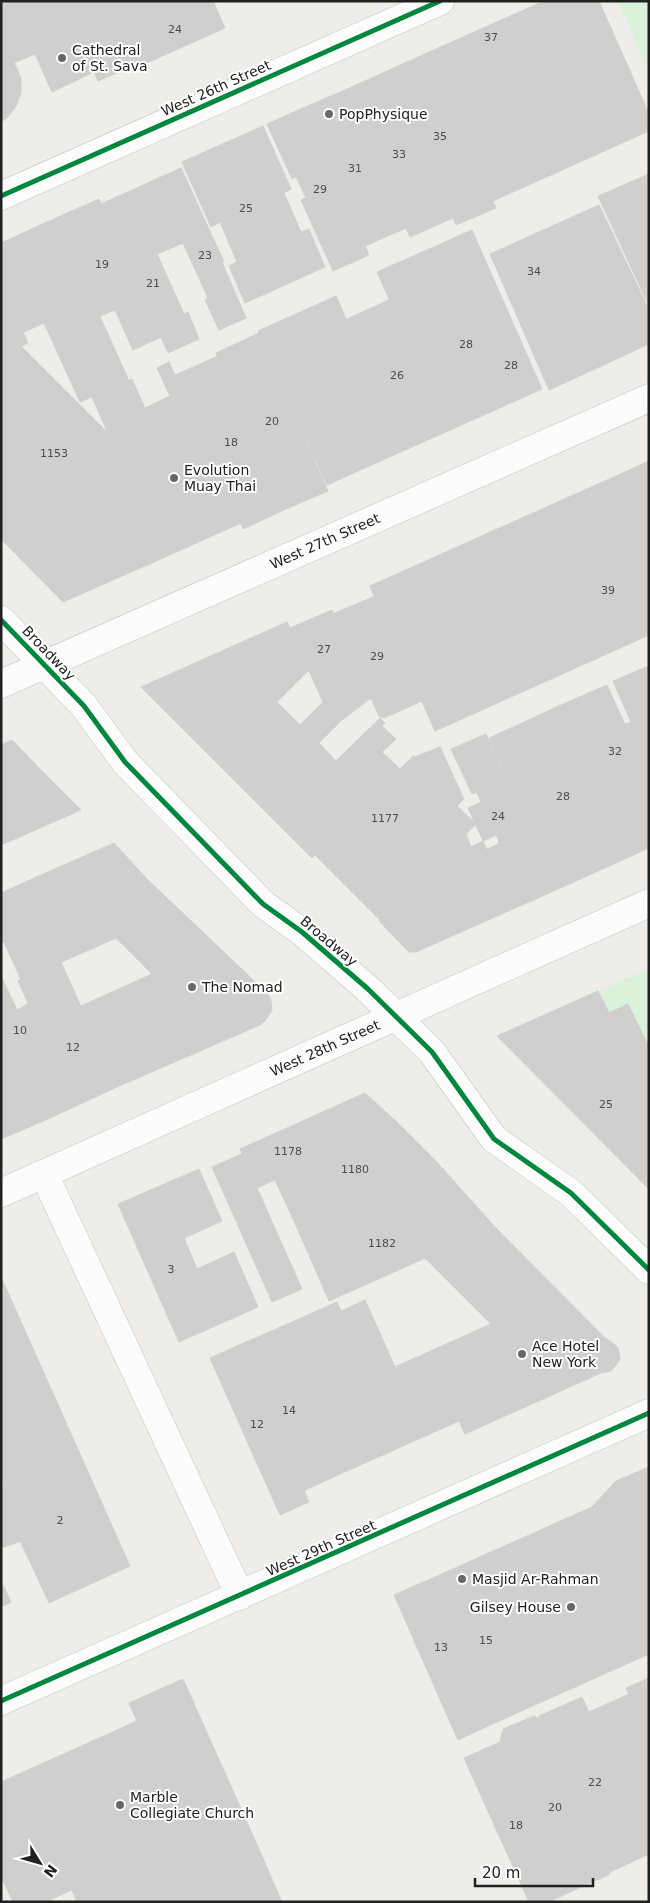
<svg xmlns="http://www.w3.org/2000/svg" width="650" height="1903" font-family="'DejaVu Sans',sans-serif">
  <style>
    .park { fill: #daf2da }
    .building { fill: #d1cfcd; stroke: #d1cfcc }
    .lines { fill: none; stroke-linecap: round; stroke-linejoin: round }
    .minor-casing { stroke: #c4c4c2; stroke-width: 29 }
    .minor { stroke: #fcfcfc; stroke-width: 28 }
    .cycleway-casing { stroke: #fff; stroke-width: 8 }
    .cycleway { stroke: #00873e; stroke-width: 5 }
    .poi-dot { fill: #696867; stroke: #fff; stroke-width: 2 }
    .labels { text-anchor: middle; dominant-baseline: central; stroke-width: 4; stroke-linejoin: round; paint-order: stroke }
    .number-label { font-size: 11px; fill: #4d4c4c }
    .poi-label { font-size: 14px; fill: #212121; stroke: #fff; text-anchor: start }
    .street-label { font-size: 14px; fill: #212121; stroke: #fff }
  </style>
  <rect width="100%" height="100%" fill="#eeedea"/>
  <!-- park -->
  <path class="park" d="M618 1H649V71Z
    M649 969V1047H648L629 1004 609 1013 598 991Z"/>
  <!-- building -->
  <path class="building" d="M1 1H63L94 72 52 92 35 54 14 63 21 78V93L16 106 8 117 1 122Z
    M63 1H113L140 63 98 81Z
    M113 1H213L225 28 140 66Z
    M544 1H599L649 114V131L493 201 427 53Z
    M427 53 496 208 456 225 387 71Z
    M387 71 453 218 410 237 345 90Z
    M345 90 406 228 365 246 303 108Z
    M303 108 369 255 333 271 301 200 306 198 296 177 292 179 267 124Z
    M263 126 291 189 284 193 301 232 309 229 325 267 245 303 229 266 237 262 220 222 211 227 182 162Z
    M181 168 224 262H222L246 318 219 330 205 300 208 298 183 243 169 249 141 186Z
    M649 174V306L598 196Z
    M141 186 169 249 157 254 184 314 188 312 199 339 168 353 101 204Z
    M99 199 161 337 133 350 115 310 100 316 56 218Z
    M599 205 649 310V344L549 390 490 254Z
    M56 218 129 381 80 402 44 323 24 332 1 282V243Z
    M472 230 542 389 448 431 377 272Z
    M1 282 28 343 1 355Z
    M336 296 405 450 327 485 258 331Z
    M389 300 448 431 405 450 347 319Z
    M259 333 328 491 286 509 216 353Z
    M21 346 42 367 1 408V355Z
    M218 356 286 509 243 529 175 375Z
    M169 362 241 523 163 558 92 397 132 379 145 408 170 396 157 368Z
    M42 367 75 400 1 473V408Z
    M75 400 107 432 1 539V473Z
    M107 432 163 558 63 602 1 539Z
    M649 461V543L647 544 616 476Z
    M616 476 647 544 649 543V635L598 658 533 513Z
    M533 513 598 658 435 731 370 586Z
    M375 596 422 701 384 718 379 716 333 614Z
    M332 610 371 698 342 720 323 702 290 628Z
    M287 622 309 670 277 702 300 725 323 702 342 720 319 743 336 761 380 718 385 723 382 726 396 739 382 752 400 769 312 858 141 687Z
    M649 666V778L625 724 631 722 613 681Z
    M607 685 649 778V848L638 853 570 701Z
    M570 701 638 853 556 890 489 738Z
    M486 734 556 890 513 909 486 850 498 844 499 841 496 835 483 841 468 808 481 802 477 792 472 794 451 749Z
    M12 740 46 775 1 795V745Z
    M440 747 456 782 349 889 315 855 413 756 415 757Z
    M46 775 81 810 1 845V795Z
    M456 782 464 799 457 806 476 824 380 920 349 889Z
    M466 834 471 847 483 841 513 909 416 952H409L379 921Z
    M114 843 146 878 50 921 32 879Z
    M146 878 268 994 271 1001 272 1010 265 1021 260 1025 117 1087 81 1006 152 974 116 938 21 980 4 942Z
    M32 879 50 921 1 943V893Z
    M61 962 117 1087 74 1107 18 981Z
    M1 976 17 1010 28 1004 74 1107 34 1125 1 1051Z
    M598 991 609 1013 628 1004 649 1047V1160L629 1169 497 1036Z
    M1 1051 34 1125 1 1139Z
    M365 1093 399 1124 257 1188 240 1149Z
    M399 1124 434 1159 294 1221 275 1180Z
    M242 1154 302 1289 272 1302 212 1167Z
    M434 1159 495 1227 329 1301 294 1221Z
    M649 1160V1189L629 1169Z
    M199 1169 222 1221 184 1238 197 1269 234 1252 258 1307 179 1342 118 1204Z
    M495 1227 605 1338 613 1343 618 1348 620 1359 616 1365 611 1371 601 1373 465 1434 459 1421 338 1475 274 1330 337 1302 341 1311 365 1300 395 1367 491 1324 425 1258Z
    M1 1277 64 1418 1 1446Z
    M274 1330 338 1475 303 1491 239 1345Z
    M239 1345 309 1502 280 1515 210 1358Z
    M64 1418 130 1566 49 1603 1 1499V1487L4 1485 1 1479V1446Z
    M649 1467V1654L537 1704 473 1560 592 1507 616 1481Z
    M1 1499 21 1541 1 1548Z
    M473 1560 537 1704 499 1721 435 1577Z
    M435 1577 499 1721 458 1740 394 1595Z
    M1 1581 11 1602 1 1607Z
    M649 1678V1739L626 1688Z
    M183 1679 254 1838 111 1902H77L72 1890 45 1902H13L1 1876V1782L137 1721 129 1703Z
    M629 1694 649 1739V1845L589 1712Z
    M582 1697 649 1845V1854L610 1872 539 1716Z
    M534 1716 540 1719 610 1874 568 1893 500 1742 503 1729Z
    M500 1742 568 1893 548 1902H529L464 1758Z
    M1 1835 9 1839 16 1854 12 1865 1 1869Z
    M254 1838 282 1902H111L200 1862Z"/>
  <g class="lines">
    <defs>
      <g id="minor">
        <path d="M1 196 440 1"/>
        <path d="M1 620 84 706 125 762 263 904 302 932 368 989 432 1052 494 1139 571 1193 649 1270"/>
        <path id="s1" d="M1 684 649 398"/>
        <path d="M44 1174 240 1596"/>
        <path id="s2" d="M1 1193 649 903"/>
        <path d="M1 1701 649 1413"/>
      </g>
    </defs>
    <!-- minor casing -->
    <use href="#minor" class="minor-casing"/>
    <!-- minor -->
    <use href="#minor" class="minor"/>
    <defs>
      <path id="cycleway" d="M1 196 440 1
        M1 620 84 706 125 762 263 904 302 932 368 989 432 1052 494 1139 571 1193 649 1270
        M1 1701 649 1413"/>
    </defs>
    <!-- cycleway casing -->
    <use href="#cycleway" class="cycleway-casing"/>
    <!-- cycleway -->
    <use href="#cycleway" class="cycleway"/>
  </g>
  <!-- markers -->
  <g class="poi-dot">
    <circle cx="62" cy="58" r="5"/>
    <circle cx="329" cy="114" r="5"/>
    <circle cx="174" cy="478" r="5"/>
    <circle cx="192" cy="987" r="5"/>
    <circle cx="522" cy="1354" r="5"/>
    <circle cx="462" cy="1579" r="5"/>
    <circle cx="571" cy="1607" r="5"/>
    <circle cx="120" cy="1805" r="5"/>
  </g>
  <g class="labels">
    <!-- number labels -->
    <g class="number-label">
      <text x="175" y="29">24</text>
      <text x="491" y="37">37</text>
      <text x="440" y="136">35</text>
      <text x="399" y="154">33</text>
      <text x="355" y="168">31</text>
      <text x="320" y="189">29</text>
      <text x="246" y="208">25</text>
      <text x="205" y="255">23</text>
      <text x="102" y="264">19</text>
      <text x="534" y="271">34</text>
      <text x="153" y="283">21</text>
      <text x="466" y="344">28</text>
      <text x="511" y="365">28</text>
      <text x="397" y="375">26</text>
      <text x="272" y="421">20</text>
      <text x="231" y="442">18</text>
      <text x="54" y="453">1153</text>
      <text x="608" y="590">39</text>
      <text x="324" y="649">27</text>
      <text x="377" y="656">29</text>
      <text x="615" y="751">32</text>
      <text x="563" y="796">28</text>
      <text x="498" y="816">24</text>
      <text x="385" y="818">1177</text>
      <text x="20" y="1030">10</text>
      <text x="73" y="1047">12</text>
      <text x="606" y="1104">25</text>
      <text x="288" y="1151">1178</text>
      <text x="355" y="1169">1180</text>
      <text x="382" y="1243">1182</text>
      <text x="171" y="1269">3</text>
      <text x="289" y="1410">14</text>
      <text x="257" y="1424">12</text>
      <text x="60" y="1520">2</text>
      <text x="486" y="1640">15</text>
      <text x="441" y="1647">13</text>
      <text x="595" y="1782">22</text>
      <text x="555" y="1807">20</text>
      <text x="516" y="1825">18</text>
    </g>
    <!-- poi labels -->
    <g class="poi-label">
      <text x="72" y="50">Cathedral<tspan x="72" dy="16">of St. Sava</tspan></text>
      <text x="339" y="114">PopPhysique</text>
      <text x="184" y="470">Evolution<tspan x="184" dy="16">Muay Thai</tspan></text>
      <text x="202" y="987">The Nomad</text>
      <text x="532" y="1346">Ace Hotel<tspan x="532" dy="16">New York</tspan></text>
      <text x="472" y="1579">Masjid Ar-Rahman</text>
      <text x="561" y="1607" text-anchor="end">Gilsey House</text>
      <text x="130" y="1797">Marble<tspan x="130" dy="16">Collegiate Church</tspan></text>
    </g>
    <!-- street labels -->
    <g class="street-label">
      <text transform="translate(216 88) rotate(-24)">West 26th Street</text>
      <text stroke="none"><textPath href="#s1" startOffset="354">West 27th Street</textPath></text>
      <text transform="translate(49 653) rotate(46)">Broadway</text>
      <text transform="translate(329 941) rotate(40)">Broadway</text>
      <text stroke="none"><textPath href="#s2" startOffset="355">West 28th Street</textPath></text>
      <text transform="translate(321 1548) rotate(-24)">West 29th Street</text>
    </g>
  </g>
  <!-- border -->
  <rect width="650" height="1903" fill="none" stroke="#212121" stroke-width="5"/>
  <!-- north arrow -->
  <g transform="translate(40 1863) rotate(127)" stroke="#ffffff" stroke-width="4" paint-order="stroke">
  <path d="M0-4L9 19L0 12L-9 19Z" fill="#212121"/>
  <text y="-8" font-size="14" font-weight="bold" text-anchor="middle" fill="#212121">N</text>
  </g>
  <!-- scale -->
  <path d="M475 1878v8h118v-8" fill="none" stroke="#212121" stroke-width="2.5"/>
  <text x="482" y="1878" font-size="15" fill="#212121" stroke="#ffffff" stroke-width="4" paint-order="stroke">20 m</text>
</svg>
